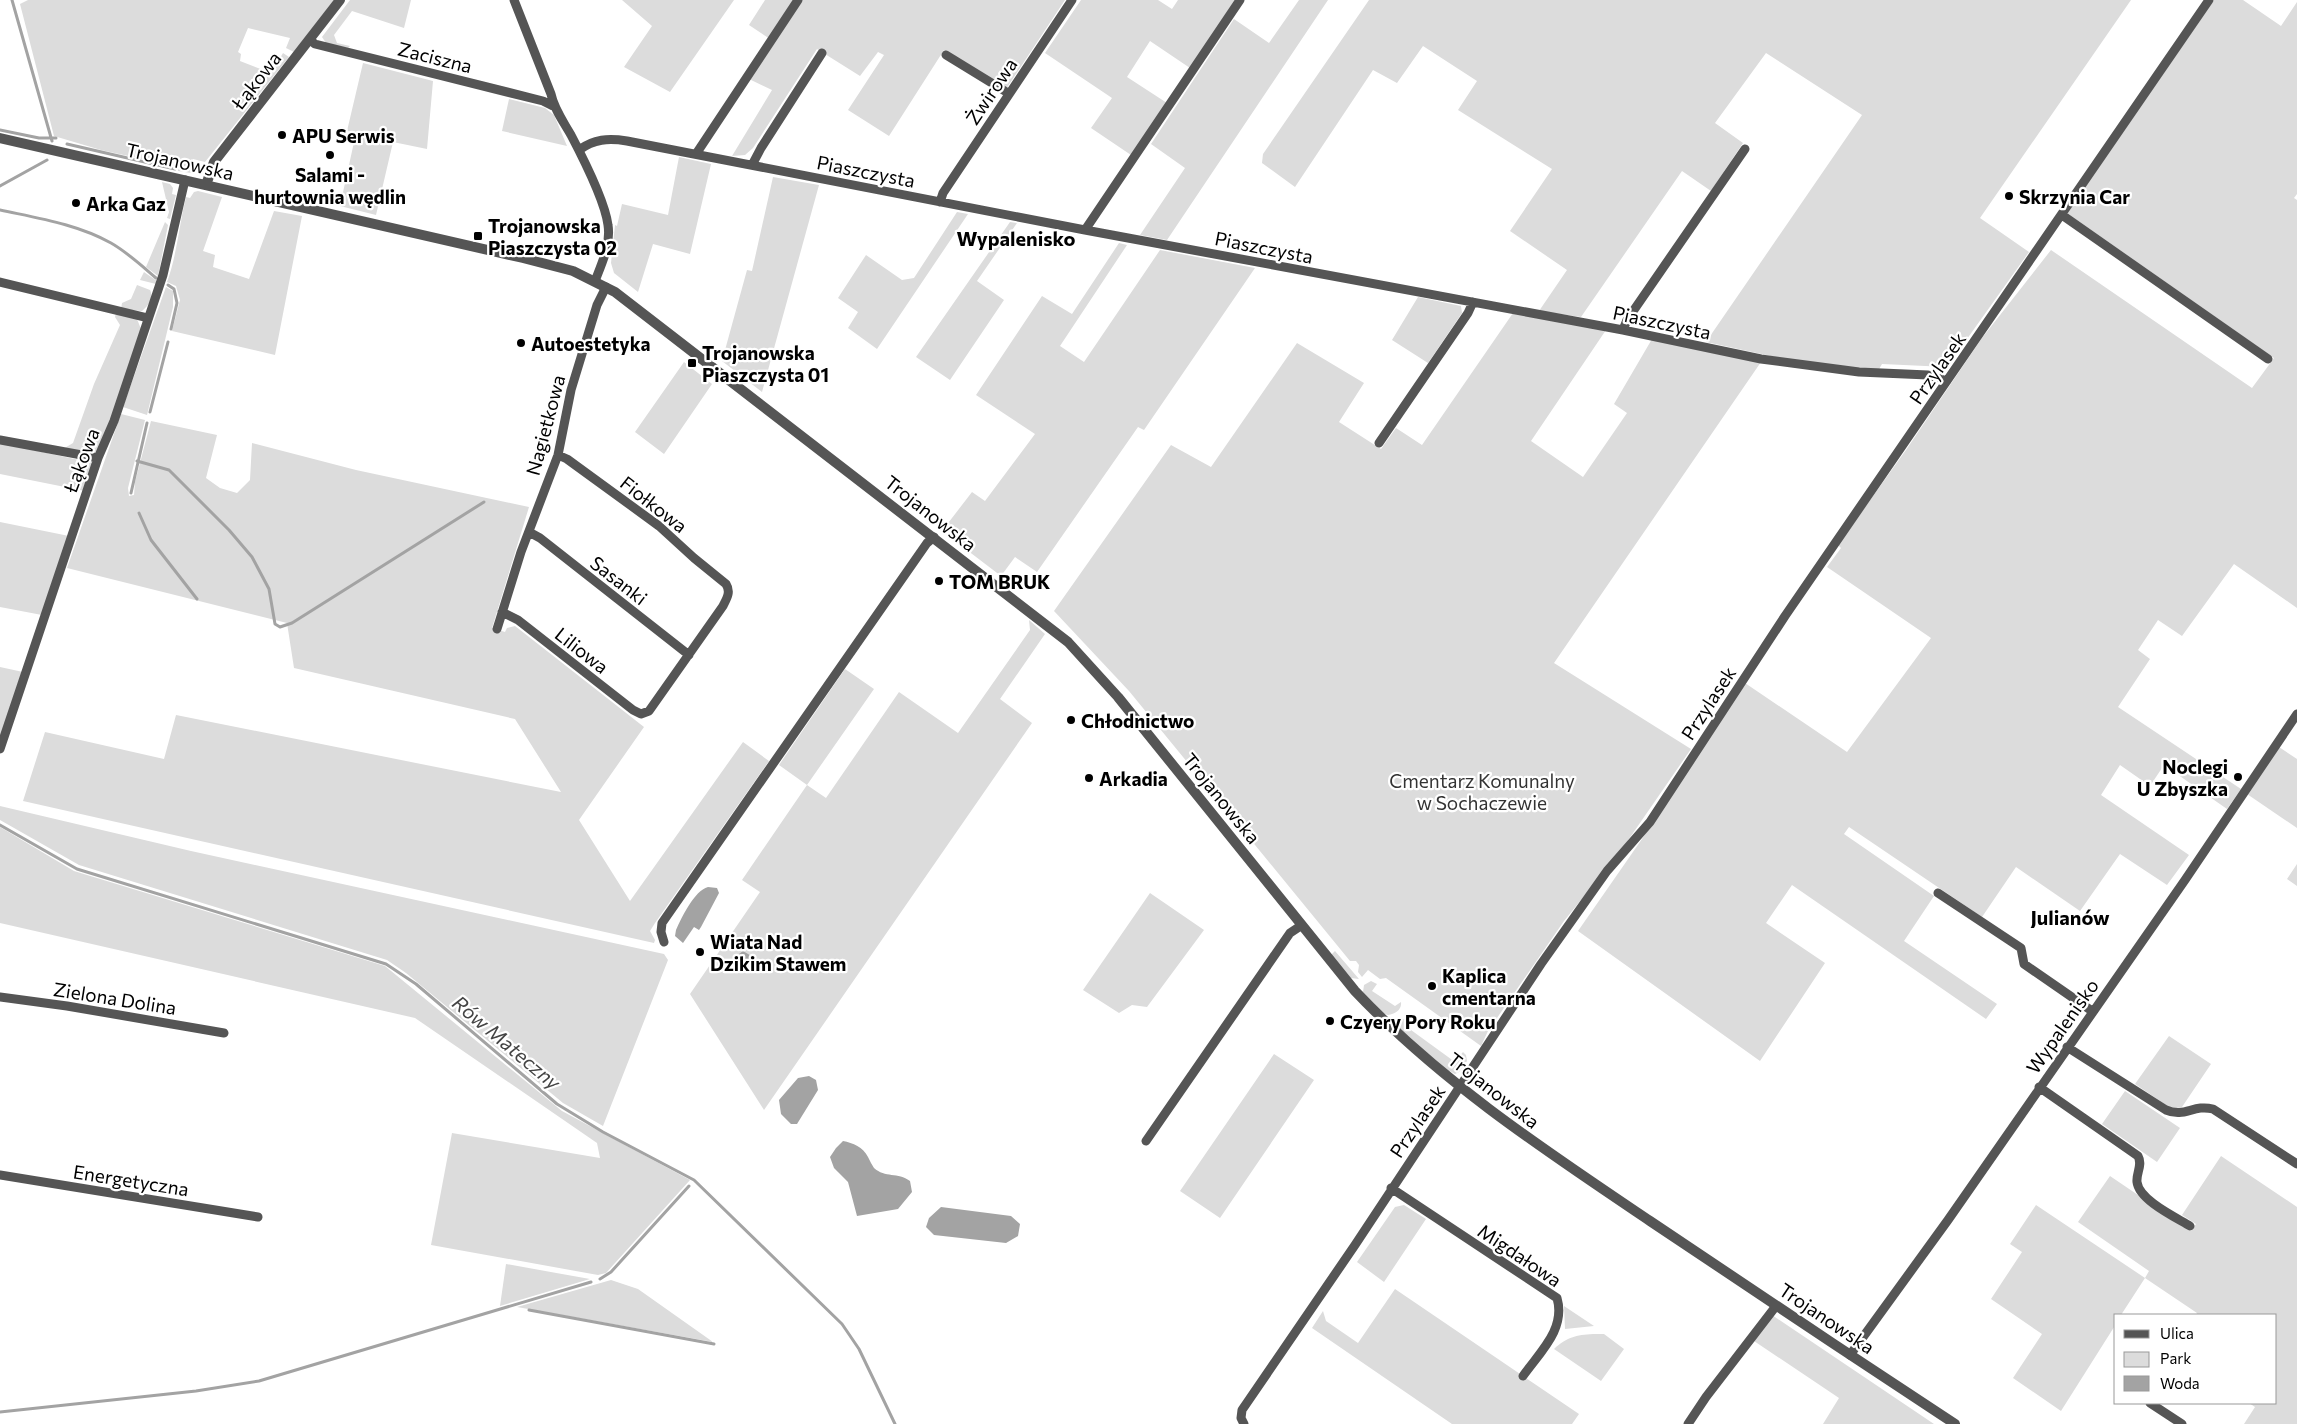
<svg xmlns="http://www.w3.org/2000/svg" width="2297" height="1424" font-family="Commissioner,sans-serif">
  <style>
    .green { fill: #dcdcdc }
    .water { fill: #a3a3a3 }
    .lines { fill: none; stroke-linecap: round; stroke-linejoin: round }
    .stream { stroke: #a3a3a3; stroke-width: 3 }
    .minor { stroke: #555; stroke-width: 9 }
    .tertiary { stroke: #555; stroke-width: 10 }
    .poi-dot { fill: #000; stroke: #fff; stroke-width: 2 }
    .labels { text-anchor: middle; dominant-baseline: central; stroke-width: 4.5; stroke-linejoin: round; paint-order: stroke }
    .street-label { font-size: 19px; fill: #000; stroke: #fff }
    .poi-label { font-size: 19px; font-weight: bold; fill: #000; stroke: #fff; text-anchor: start }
    .park-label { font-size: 19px; fill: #333; stroke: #fff }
    .neighbourhood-label { font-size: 20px; font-weight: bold; fill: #000; stroke: #fff }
    .water-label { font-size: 20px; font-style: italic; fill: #444; stroke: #fff }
  </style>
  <rect width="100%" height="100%" fill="#fff"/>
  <!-- green -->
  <path class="green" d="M28 0H334L294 52 286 48 290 38 248 28 238 52 241 54 240 61 271 73 283 53 289 57 205 162 193 159 190 165 191 173 178 171V167L101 150 54 136 20 4Z
    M350 0H411L404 28 352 11 334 35 337 43 350 46 348 48 326 43 322 37Z
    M622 0H734L670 92 624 67 652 26Z
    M765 0H797L770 39 749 25Z
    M801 0H1065L1006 89 944 50 889 136 848 110 884 55 878 52 860 76 817 49 753 148 745 155 732 156 772 90 749 79Z
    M1081 0H1158L1172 9 1178 0H1235L1190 68 1150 41 1127 77 1167 103 1131 155 1091 128 1112 98 1045 53Z
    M1299 0H1328L1167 240 1140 235 1185 168 1151 144 1234 19 1269 43Z
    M1369 0H2131L1980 218 2029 252 1947 367 1882 364 1878 371 1789 360 1706 342 1862 115 1766 53 1715 123 1743 143 1711 191 1682 171 1581 317 1539 311 1567 270 1510 231 1552 169 1458 110 1477 81 1423 46 1397 83 1373 70 1295 187 1262 163 1263 154Z
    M2214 0H2243L2281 26 2297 2V194L2294 198 2297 200V608L2234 564 2182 636 2158 620 2138 650 2150 659 2118 707 2241 789 2227 809 2164 765 2150 786 2120 765 2101 795 2189 855 2167 885 2120 854 2080 911 2016 867 1982 917 1849 827 1844 834 1934 896 1904 941 1997 1004 1986 1019 1792 885 1766 923 1825 963 1760 1061 1578 931 1642 839 1745 683 1847 752 1931 638 1827 567 1841 548 1838 545 1906 450 1982 338 2051 250 2252 388 2274 358 2067 213Z
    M363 63 433 81 427 149 393 142 376 215 340 206 356 133 347 131Z
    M509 99 545 108 554 115 567 146 502 131Z
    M679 157 711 164 690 254 653 244 638 292 614 273 611 263 615 225 617 226 622 204 668 215Z
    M773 177 819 185 762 392 722 361 747 270 752 271Z
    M162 182 170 184 173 188 172 194 176 195 170 219 167 218 169 212Z
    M198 191 222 197 203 251 215 255 213 267 249 279 274 211 302 216 275 355 172 331 180 300 176 286 167 282C177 255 179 225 186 197L190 198 194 192Z
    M957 212 968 214 877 349 848 328 858 312 838 298 866 255 902 280 914 278Z
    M165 222 168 225 158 276 146 267Z
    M1010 222 1017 223 977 281 1004 300 950 380 916 357Z
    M1119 243 1127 245 1060 346 1084 362 1160 250 1255 268 1144 430 1138 427 1037 572 1015 557 1001 576 942 531 972 492 985 501 1035 434 976 395 1042 296 1072 314Z
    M144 272 157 281 156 284 140 280Z
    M137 285 150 290C154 298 149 305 142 311L121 309 122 303 131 299Z
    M166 287 173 291V307L147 415 123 407Z
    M1418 297 1461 306 1462 313 1428 363 1392 340Z
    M116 313 137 319 141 329 106 433 99 449 93 454 63 449 73 443 94 384 120 325 115 317Z
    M1513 313 1606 330 1531 441 1583 477 1627 413 1614 404 1652 339 1761 362 1554 663 1691 749 1622 849 1564 921 1488 1031 1481 1046 1386 978 1380 979 1368 970 1362 977 1358 972 1359 965 1356 961H1350L1129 691 1054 611 1171 445 1211 467 1297 343 1364 383 1339 422 1381 449 1396 428 1422 445Z
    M684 362 712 384 664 454 635 432Z
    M121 414 145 420 128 488 129 496 134 495 135 482 151 421 217 435 206 478 220 488 237 493 250 480 252 443 356 470 529 507 492 628 505 632 507 628 515 626 644 727 579 820 630 901 743 742 769 761 655 923 650 931 655 940 654 943 23 801 45 732 164 759 176 715 561 792 515 719 294 668 287 623 67 568Z
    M0 443 93 463 85 491 0 474Z
    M0 522 69 536 42 615 0 607Z
    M1029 620 1045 634 1000 699 1032 723 764 1110 690 994 760 892 742 880 807 785 779 765 845 669 874 689 807 785 826 798 899 692 958 733 1030 630Z
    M0 667 23 672 0 740Z
    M2279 747 2297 759V828L2247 794Z
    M0 806 191 851 664 954 668 960 603 1126 563 1103 406 973 387 960 79 865 0 820Z
    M0 827 74 871 385 966 562 1111 690 1180 606 1273 598 1275 431 1245 452 1133 600 1158 597 1143 415 1018 0 923Z
    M2297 864V886L2287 879Z
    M1150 893 1204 930 1147 1007 1132 1005 1119 1013 1083 990Z
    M1335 951 1359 979 1351 978 1331 955Z
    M1371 981 1377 984 1372 991 1395 1006 1401 1002C1402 1010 1395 1014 1388 1015L1382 1013 1363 992 1364 985Z
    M1403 1019 1410 1021 1411 1030 1455 1062 1463 1052 1466 1055 1467 1061 1459 1072 1455 1074 1450 1071 1448 1073 1399 1029V1025Z
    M2169 1036 2211 1064 2182 1107 2172 1109 2135 1084Z
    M1274 1054 1314 1080 1220 1218 1180 1191Z
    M2125 1091 2180 1128 2157 1162 2102 1124Z
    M2221 1156 2297 1207V1424H2244L2255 1407 2249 1403H2276V1315H2196L2197 1313 2145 1278 2121 1315H2116V1324L2061 1411 2013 1378 2042 1334 1991 1299 2022 1252 2010 1244 2036 1205 2145 1278 2149 1271 2078 1222 2110 1176 2191 1231 2196 1224 2182 1215Z
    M1404 1205 1426 1219 1384 1282 1357 1262 1395 1207Z
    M506 1264 590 1279 500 1306Z
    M611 1280 638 1289 713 1342 517 1307Z
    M1395 1289 1579 1414 1572 1424H1452L1312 1328 1323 1311 1326 1321 1358 1343Z
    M1564 1306 1594 1326 1565 1329Z
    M1772 1315 1934 1424H1823L1839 1398 1754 1341Z
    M1593 1334H1604L1624 1349 1601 1381 1554 1349C1567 1337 1576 1335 1593 1334Z"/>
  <!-- water -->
  <path class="water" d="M708 887 717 888 719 893 701 927 699 930 694 927 683 943 675 936 676 930C682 917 694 891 708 887Z
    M743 951 758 960 754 968 749 970 738 964 739 954Z
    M809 1076 816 1080 818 1090 797 1124H791L781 1114 779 1100 798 1078Z
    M843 1141C853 1143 863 1147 868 1157 870 1161 872 1165 874 1168 885 1178 898 1172 910 1181L912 1192 898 1209 857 1216 848 1182 834 1168 830 1157 836 1148Z
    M941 1207 1011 1216 1020 1224 1018 1236 1006 1243 934 1235 926 1227 929 1218Z"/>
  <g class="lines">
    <!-- stream -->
    <path class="stream" d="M12 0 52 141
      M0 130 39 138H56
      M67 144 175 169
      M0 186 47 160
      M0 210C37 218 77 224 111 243 127 252 142 266 156 278
      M168 285 174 289 177 303 171 329
      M150 412 168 342
      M137 461 169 470 229 530 252 557 269 589 275 624 280 627 292 623 484 502
      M131 493 147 423
      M139 513 151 540 197 599
      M0 825 77 869 386 964 416 984 557 1104 603 1132 694 1180 842 1324 859 1349 895 1424
      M600 1279 611 1272 689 1186
      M529 1310 714 1344
      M0 1412 196 1391 259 1381 591 1282"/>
    <!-- minor -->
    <path class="minor" d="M514 0 551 94C554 109 563 121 571 135 582 156 605 202 608 225 611 244 602 263 595 281
      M310 40 315 44 543 101 553 106
      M946 55 1008 93
      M579 150C594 139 608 138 627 141L1085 230 1623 330 1761 359 1859 372 1928 375 1947 381
      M696 154 798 0
      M752 165 761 148 822 53
      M940 202 943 193 1072 0
      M2062 215 2268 359
      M1085 230 1240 0
      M0 282 148 318
      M1623 330 1627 320 1745 149
      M0 440 98 458
      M1379 443 1468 313 1473 302
      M529 532 540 538 689 655
      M502 612 518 620 633 710 641 714 649 711 723 606C727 598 731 592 726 584L694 558 659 526 567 459 558 455
      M497 629 521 552 558 455 571 390 597 305 606 287
      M0 749 98 458 114 421 163 275 185 180
      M1938 893 2021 948 2024 964 2092 1011
      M664 942 661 932 662 923 927 543 934 537
      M0 997 67 1006 224 1033
      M2067 1047 2166 1110C2185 1118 2193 1104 2213 1109L2297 1164
      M2039 1087 2138 1156C2143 1165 2136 1173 2137 1182 2139 1200 2175 1217 2190 1226
      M1146 1141 1290 933 1302 925
      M0 1175 258 1217
      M1391 1188 1557 1298C1566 1329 1540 1352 1523 1376
      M1850 1355 1948 1220 2185 880 2297 714
      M2150 1403 2182 1424
      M1244 1424 1241 1418 1242 1410 1355 1245 1541 964 1607 871 1650 822 1785 616 2209 0
      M1688 1424 1706 1397 1776 1306"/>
    <!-- tertiary -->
    <path class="tertiary" d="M0 138 523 258 573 271 615 292 1068 642 1118 697 1355 991C1441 1082 1546 1151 1650 1221 1751 1289 1853 1357 1955 1424
      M206 185 214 162 340 0"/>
  </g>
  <!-- markers -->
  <g class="poi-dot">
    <circle cx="282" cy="135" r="5"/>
    <circle cx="330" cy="155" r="5"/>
    <circle cx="2009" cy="196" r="5"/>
    <circle cx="76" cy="203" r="5"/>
    <rect x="473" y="231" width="10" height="10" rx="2.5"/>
    <circle cx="521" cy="343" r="5"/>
    <rect x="687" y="358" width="10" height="10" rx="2.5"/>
    <circle cx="939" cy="581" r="5"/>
    <circle cx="1071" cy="720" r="5"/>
    <circle cx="2238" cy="777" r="5"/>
    <circle cx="1089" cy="778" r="5"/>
    <circle cx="700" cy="952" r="5"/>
    <circle cx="1432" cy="986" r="5"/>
    <circle cx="1330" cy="1021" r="5"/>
  </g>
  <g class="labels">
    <!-- street labels -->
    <g class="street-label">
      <text transform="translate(435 57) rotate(14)">Zaciszna</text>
      <text transform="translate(256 80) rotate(-52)">Łąkowa</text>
      <text transform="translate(991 91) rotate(-56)">Żwirowa</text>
      <text transform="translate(180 161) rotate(13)">Trojanowska</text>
      <text transform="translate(866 171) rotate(11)">Piaszczysta</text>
      <text transform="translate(1264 247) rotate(11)">Piaszczysta</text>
      <text transform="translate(1662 322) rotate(12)">Piaszczysta</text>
      <text transform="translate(1937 368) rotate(-55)">Przylasek</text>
      <text transform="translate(545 425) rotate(-75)">Nagietkowa</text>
      <text transform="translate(81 460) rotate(-69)">Łąkowa</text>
      <text transform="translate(654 504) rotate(38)">Fiołkowa</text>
      <text transform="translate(931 513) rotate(38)">Trojanowska</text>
      <text transform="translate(619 580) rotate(38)">Sasanki</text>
      <text transform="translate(582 650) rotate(38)">Liliowa</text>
      <text transform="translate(1708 703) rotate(-57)">Przylasek</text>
      <text transform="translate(1222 798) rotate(51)">Trojanowska</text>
      <text transform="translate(115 998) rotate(9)">Zielona Dolina</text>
      <text transform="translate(2062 1026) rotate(-55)">Wypalenisko</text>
      <text transform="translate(1494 1090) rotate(38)">Trojanowska</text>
      <text transform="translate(1417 1121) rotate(-56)">Przylasek</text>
      <text transform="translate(131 1180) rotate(9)">Energetyczna</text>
      <text transform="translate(1520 1255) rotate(34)">Migdałowa</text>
      <text transform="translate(1827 1318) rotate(34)">Trojanowska</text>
    </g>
    <!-- poi labels -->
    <g class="poi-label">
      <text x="292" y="135">APU Serwis</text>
      <text x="330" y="174" text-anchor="middle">Salami -<tspan x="330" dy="22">hurtownia wędlin</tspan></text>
      <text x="2019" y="196">Skrzynia Car</text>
      <text x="86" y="203">Arka Gaz</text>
      <text x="488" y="225">Trojanowska<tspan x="488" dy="22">Piaszczysta 02</tspan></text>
      <text x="531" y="343">Autoestetyka</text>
      <text x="702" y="352">Trojanowska<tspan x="702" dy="22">Piaszczysta 01</tspan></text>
      <text x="949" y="581">TOM BRUK</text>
      <text x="1081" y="720">Chłodnictwo</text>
      <text x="2228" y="766" text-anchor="end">Noclegi<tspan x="2228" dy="22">U Zbyszka</tspan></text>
      <text x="1099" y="778">Arkadia</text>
      <text x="710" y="941">Wiata Nad<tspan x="710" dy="22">Dzikim Stawem</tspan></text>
      <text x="1442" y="975">Kaplica<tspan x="1442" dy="22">cmentarna</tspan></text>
      <text x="1340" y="1021">Czyery Pory Roku</text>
    </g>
    <!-- park labels -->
    <g class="park-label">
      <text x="1482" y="780">Cmentarz Komunalny<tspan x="1482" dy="22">w Sochaczewie</tspan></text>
    </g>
    <!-- neighbourhood labels -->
    <g class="neighbourhood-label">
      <text x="1016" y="238">Wypalenisko</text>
      <text x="2070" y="917">Julianów</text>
    </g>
    <!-- water labels -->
    <g class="water-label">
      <text transform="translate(507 1042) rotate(40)">Rów Mateczny</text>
    </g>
  </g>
  <!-- legend -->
  <rect x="2114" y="1314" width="162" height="90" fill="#ffffff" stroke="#999999"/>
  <rect x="2124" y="1330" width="25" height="8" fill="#555555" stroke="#999999"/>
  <text x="2160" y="1339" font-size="15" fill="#000000">Ulica</text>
  <rect x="2124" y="1352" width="25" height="15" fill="#dcdcdc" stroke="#999999"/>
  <text x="2160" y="1364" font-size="15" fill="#000000">Park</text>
  <rect x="2124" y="1376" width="25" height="15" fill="#a3a3a3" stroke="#999999"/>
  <text x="2160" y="1389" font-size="15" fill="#000000">Woda</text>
</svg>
